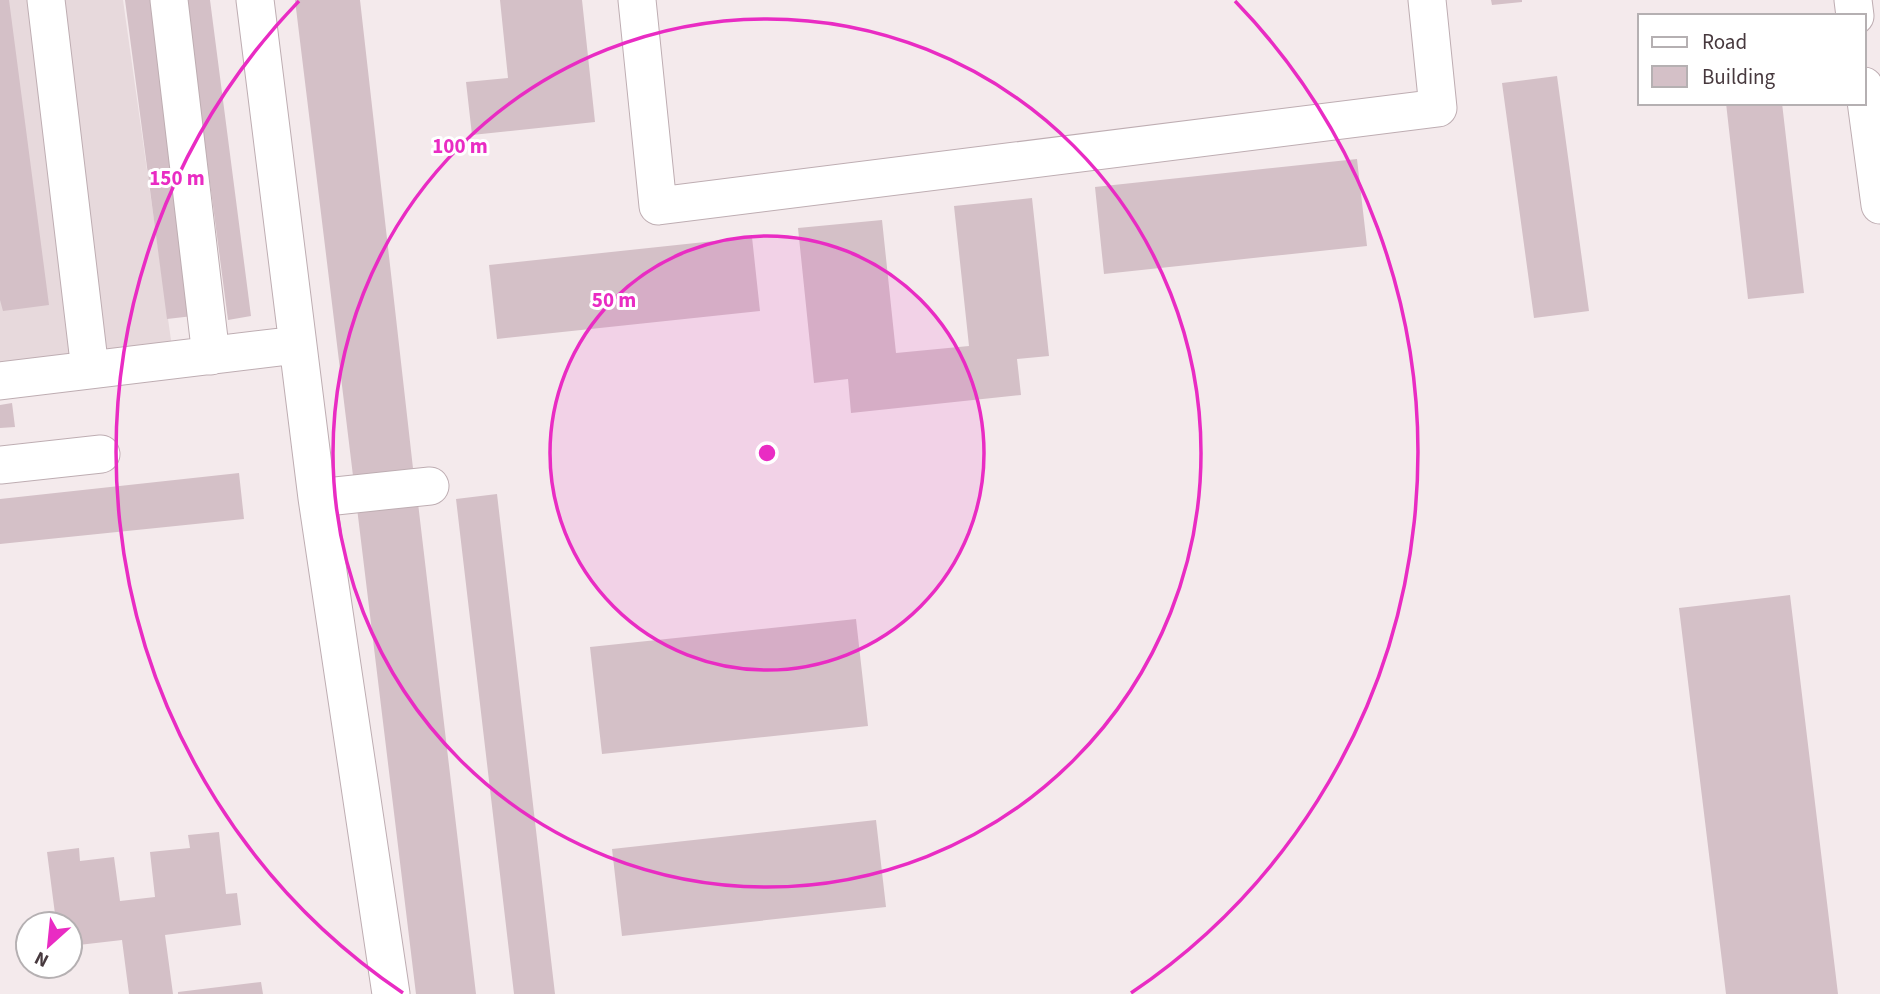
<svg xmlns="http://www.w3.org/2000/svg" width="1880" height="994" font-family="'Source Sans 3',sans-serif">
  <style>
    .residential { fill: #e7d9dc }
    .building { fill: #d4c0c7 }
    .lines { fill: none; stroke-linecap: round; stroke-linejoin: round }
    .minor-casing { stroke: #beadb2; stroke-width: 39 }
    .minor { stroke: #fff; stroke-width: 37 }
    .ring { fill: none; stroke: #e92cc3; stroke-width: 3.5 }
    .centre { fill: #e92cc3; stroke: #fff; stroke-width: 3.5 }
    .ring-label { font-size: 21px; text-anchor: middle; font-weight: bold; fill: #e92cc3; stroke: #fff; stroke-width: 6; stroke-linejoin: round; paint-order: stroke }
  </style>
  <rect width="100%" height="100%" fill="#f4eaec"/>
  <!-- residential -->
  <path class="residential" d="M0 0H123L172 347 0 369Z"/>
  <!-- building -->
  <path class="building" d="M0 0H9L49 305 3 311 0 300Z
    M125 0H152L193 316 167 319Z
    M186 0H210L251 316 228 320Z
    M295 0H360L414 477 354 484Z
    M500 0H582L595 122 472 135 466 82 508 78Z
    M1491 0H1522V2L1492 5Z
    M1557 76 1589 311 1534 318 1502 83Z
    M1726 103H1782L1804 293 1748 299Z
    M1357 159 1367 246 1104 274 1095 187Z
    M1032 198 1049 356 1017 359 1021 395 851 413 848 379 814 383 798 228 882 220 896 353 969 346 954 206Z
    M752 237 760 311 497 339 489 265Z
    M12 403 15 427 0 428V405Z
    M239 473 244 519 0 544V499Z
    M497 494 555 994H514L456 499Z
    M418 503 476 994H416L357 508Z
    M1790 595 1838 994H1726L1679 608Z
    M856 619 868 726 602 754 590 647Z
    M876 820 886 907 622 936 612 849Z
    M219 832 226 894 237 893 241 925 165 935 173 994H129L122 940 70 946V924H43L42 916 55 914 47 852 79 848 80 861 114 857 120 901 155 897 150 852 190 848 188 835Z
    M261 982 263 994H178V992Z"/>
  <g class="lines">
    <defs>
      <path id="minor" d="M46 0 90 370
        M169 0 211 356
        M255 0 317 498 391 994
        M637 0 658 206 1438 108 1427 0
        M1853 0 1855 16
        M1864 86 1880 205
        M0 381 297 345
        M0 465 101 454
        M317 498 430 486"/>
    </defs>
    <!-- minor casing -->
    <use href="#minor" class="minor-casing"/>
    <!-- minor -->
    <use href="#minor" class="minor"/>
  </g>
  <!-- distance rings -->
  <circle cx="767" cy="453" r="217" fill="#e92cc3" fill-opacity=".12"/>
  <g class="ring">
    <circle cx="767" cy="453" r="217"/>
    <circle cx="767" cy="453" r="434"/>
    <path d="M403 993A651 651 0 0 1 299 1M1235 1A651 651 0 0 1 1131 993"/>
  </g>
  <circle cx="767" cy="453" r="10" class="centre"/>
  <g class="ring-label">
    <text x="460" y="153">100 m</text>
    <text x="177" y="185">150 m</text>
    <text x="614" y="307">50 m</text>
  </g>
  <!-- legend -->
  <rect x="1638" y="14" width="228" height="91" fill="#ffffff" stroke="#b5b0b2" stroke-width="2"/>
  <rect x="1652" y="37" width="35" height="10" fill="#ffffff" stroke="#b5b0b2" stroke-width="2"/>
  <text x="1702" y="49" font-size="21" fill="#47393e">Road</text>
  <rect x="1652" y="66" width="35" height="21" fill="#d4c0c7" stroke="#b5b0b2" stroke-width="2"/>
  <text x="1702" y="84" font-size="21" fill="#47393e">Building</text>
  <!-- north arrow -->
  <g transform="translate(49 945) rotate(207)"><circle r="33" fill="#ffffff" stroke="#b5b0b2" stroke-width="2"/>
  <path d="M0-5L12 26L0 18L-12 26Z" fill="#e92cc3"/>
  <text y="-10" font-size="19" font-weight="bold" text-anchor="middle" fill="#47393e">N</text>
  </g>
</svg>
